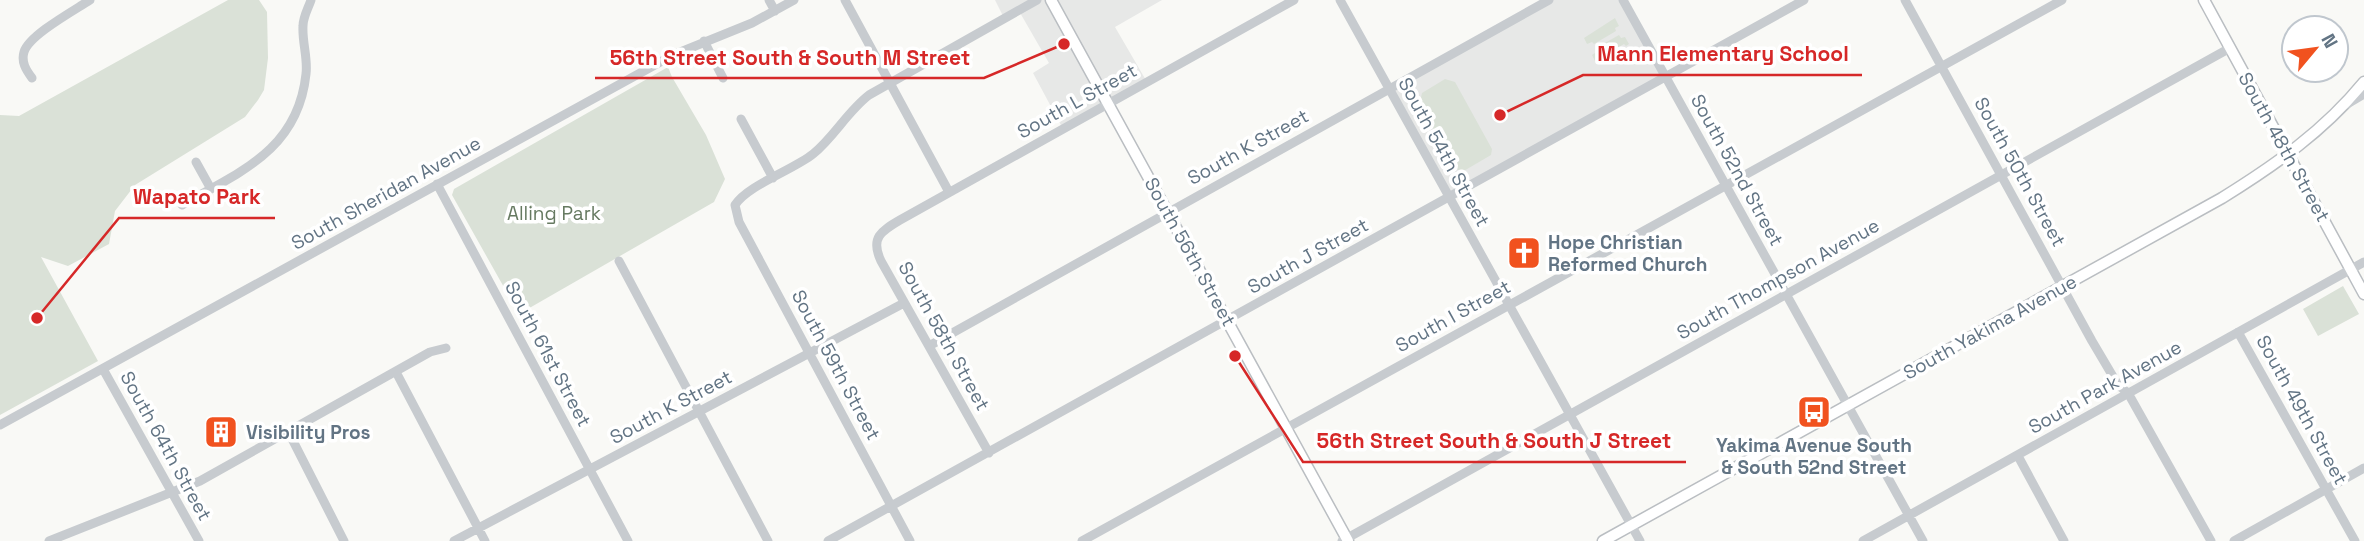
<svg xmlns="http://www.w3.org/2000/svg" width="2364" height="541" font-family="'Space Grotesk',sans-serif">
  <style>
    .built { fill: #e7e8e7 }
    .green { fill: #dae1d7 }
    .lines { fill: none; stroke-linecap: round; stroke-linejoin: round }
    .major-casing { stroke: #babec2; stroke-width: 13 }
    .minor { stroke: #c7cbcf; stroke-width: 9 }
    .major { stroke: #fff; stroke-width: 10 }
    .labels { text-anchor: middle; dominant-baseline: central; stroke-width: 7; stroke-linejoin: round; paint-order: stroke }
    .street-label { font-size: 19px; fill: #627484; stroke: #fff }
    .park-label { font-size: 19px; fill: #667a61; stroke: #fff }
    .poi-label { font-size: 19px; font-weight: bold; fill: #627484; stroke: #fff; text-anchor: start }
    .leader { fill: none; stroke: #d62828; stroke-width: 2.5 }
    .callout-dot { fill: #d62828; stroke: #fff; stroke-width: 2.5 }
    .callout-label { font-size: 21px; text-anchor: middle; font-weight: bold; fill: #d62828; stroke: #fff; stroke-width: 7; stroke-linejoin: round; paint-order: stroke }
  </style>
  <rect width="100%" height="100%" fill="#f9f9f6"/>
  <!-- built -->
  <path class="built" d="M995 0H1162L1115 27 1147 82 1063 129 1033 73 1049 63 1019 11 1004 18Z
    M1549 0H1623L1665 76 1450 196 1389 88Z"/>
  <!-- green -->
  <path class="green" d="M228 0H259L267 12 268 58 264 90 258 100 245 117 135 185 115 211 109 244 68 266 41 257 98 361 0 415V115L19 116Z
    M1615 18 1619 26 1615 28 1616 31 1594 44 1592 42 1587 44 1584 38Z
    M1619 35 1621 38 1625 37 1629 44 1626 46 1624 44 1595 61 1592 55 1598 51 1596 48Z
    M668 67 672 77 706 135 725 179 714 202 519 314 452 195 454 189Z
    M1445 79 1455 82 1492 149 1491 155 1462 172 1453 167 1420 102 1422 93Z
    M2343 286 2359 314 2318 336 2303 309Z"/>
  <g class="lines">
    <defs>
      <path id="major" d="M1051 0 1348 541
        M2204 0 2364 294
        M1603 541 2222 198C2275 165 2324 131 2364 82"/>
    </defs>
    <!-- major casing -->
    <use href="#major" class="major-casing"/>
    <!-- minor -->
    <path class="minor" d="M769 0 775 11
      M845 0 949 192
      M1340 0 1640 541
      M1623 0 1923 541
      M1905 0 2092 341 2118 385 2128 393 2211 541
      M704 41 723 78
      M32 78C26 70 21 62 24 52 29 35 75 10 90 0
      M2347 104 2364 94
      M741 119 773 178
      M196 162 211 189
      M437 184 628 541
      M182 205C240 172 298 150 306 74 308 58 302 42 303 26 303 17 308 9 311 0
      M619 261 768 541
      M2238 332 2355 541
      M929 346 1549 0
      M103 369 199 541
      M396 372 485 541
      M0 425 673 55 752 23 794 0
      M288 431 344 541
      M989 453 881 261C870 238 881 231 900 220L1294 0
      M2018 456 2064 541
      M49 541 200 481 430 352 446 348
      M454 541 904 303
      M828 541 1804 0
      M910 541 739 222 735 205C748 185 793 170 813 154 834 137 847 112 869 95L1037 0
      M1082 541 2062 0
      M1342 541 2230 48
      M1863 541 2364 262
      M2234 541 2364 468"/>
    <!-- major -->
    <use href="#major" class="major"/>
  </g>
  <!-- icons -->
  <defs>
    <symbol id="church-square" viewBox="-11 -11 22 22"><rect x="-9" y="-9" width="18" height="18" rx="4" fill="#f1521f" stroke="#fff"/><path d="M-1.2-6h2.4v3.5h3.3v2.4h-3.3V6h-2.4V-.1h-3.3v-2.4h3.3Z" fill="#fff"/></symbol>
    <symbol id="bus-square" viewBox="-11 -11 22 22"><rect x="-9" y="-9" width="18" height="18" rx="4" fill="#f1521f" stroke="#fff"/><path d="M-5-6H5V4H4V6H2V4H-2V6H-4V4H-5ZM-3.5-4V0h7V-4ZM-3.5 1.2v1.5H-2V1.2ZM2 1.2v1.5H3.5V1.2Z" fill="#fff"/></symbol>
    <symbol id="building-square" viewBox="-11 -11 22 22"><rect x="-9" y="-9" width="18" height="18" rx="4" fill="#f1521f" stroke="#fff"/><path d="M-4-6H4V6H1V3H-1V6H-4ZM-2.5-4.3h1.7v1.8h-1.7ZM.8-4.3h1.7v1.8H.8ZM-2.5-1h1.7V.8h-1.7ZM.8-1h1.7V.8H.8Z" fill="#fff"/></symbol>
  </defs>
  <g fill-rule="evenodd">
    <use href="#church-square" x="1505" y="234" width="38" height="38"/>
    <use href="#bus-square" x="1795" y="393" width="38" height="38"/>
    <use href="#building-square" x="202" y="413" width="38" height="38"/>
  </g>
  <g class="labels">
    <!-- street labels -->
    <g class="street-label">
      <text transform="translate(1077 101) rotate(-29)">South L Street</text>
      <text transform="translate(1248 147) rotate(-29)">South K Street</text>
      <text transform="translate(2284 147) rotate(61)">South 48th Street</text>
      <text transform="translate(1444 152) rotate(61)">South 54th Street</text>
      <text transform="translate(1737 170) rotate(61)">South 52nd Street</text>
      <text transform="translate(2020 172) rotate(61)">South 50th Street</text>
      <text transform="translate(386 193) rotate(-29)">South Sheridan Avenue</text>
      <text transform="translate(1190 252) rotate(61)">South 56th Street</text>
      <text transform="translate(1308 256) rotate(-29)">South J Street</text>
      <text transform="translate(1778 279) rotate(-29)">South Thompson Avenue</text>
      <text transform="translate(1453 316) rotate(-29)">South I Street</text>
      <text transform="translate(1990 327) rotate(-29)">South Yakima Avenue</text>
      <text transform="translate(944 336) rotate(61)">South 58th Street</text>
      <text transform="translate(548 354) rotate(62)">South 61st Street</text>
      <text transform="translate(836 365) rotate(62)">South 59th Street</text>
      <text transform="translate(2105 387) rotate(-29)">South Park Avenue</text>
      <text transform="translate(671 407) rotate(-28)">South K Street</text>
      <text transform="translate(2302 410) rotate(61)">South 49th Street</text>
      <text transform="translate(166 446) rotate(61)">South 64th Street</text>
    </g>
    <!-- park labels -->
    <g class="park-label">
      <text x="554" y="213">Alling Park</text>
    </g>
    <!-- poi labels -->
    <g class="poi-label">
      <text x="1548" y="242">Hope Christian<tspan x="1548" dy="22">Reformed Church</tspan></text>
      <text x="246" y="432">Visibility Pros</text>
      <text x="1814" y="445" text-anchor="middle">Yakima Avenue South<tspan x="1814" dy="22">&amp; South 52nd Street</tspan></text>
    </g>
  </g>
  <!-- callouts -->
  <path class="leader" d="M1500 115L1583 75H1862M1064 44L984 78H595M37 318L119 218H275M1235 356L1303 462H1686"/>
  <g class="callout-dot">
    <circle cx="1500" cy="115" r="7"/>
    <circle cx="1064" cy="44" r="7"/>
    <circle cx="37" cy="318" r="7"/>
    <circle cx="1235" cy="356" r="7"/>
  </g>
  <g class="callout-label">
    <text x="1723" y="61">Mann Elementary School</text>
    <text x="790" y="65">56th Street South &amp; South M Street</text>
    <text x="197" y="204">Wapato Park</text>
    <text x="1494" y="448">56th Street South &amp; South J Street</text>
  </g>
  <!-- north arrow -->
  <g transform="translate(2315 49) rotate(61)"><circle r="33" fill="#ffffff" stroke="#c0c7ce" stroke-width="2"/>
  <path d="M0-5L12 26L0 18L-12 26Z" fill="#f1521f"/>
  <text y="-10" font-size="19" font-weight="bold" text-anchor="middle" fill="#627484">N</text>
  </g>
</svg>
